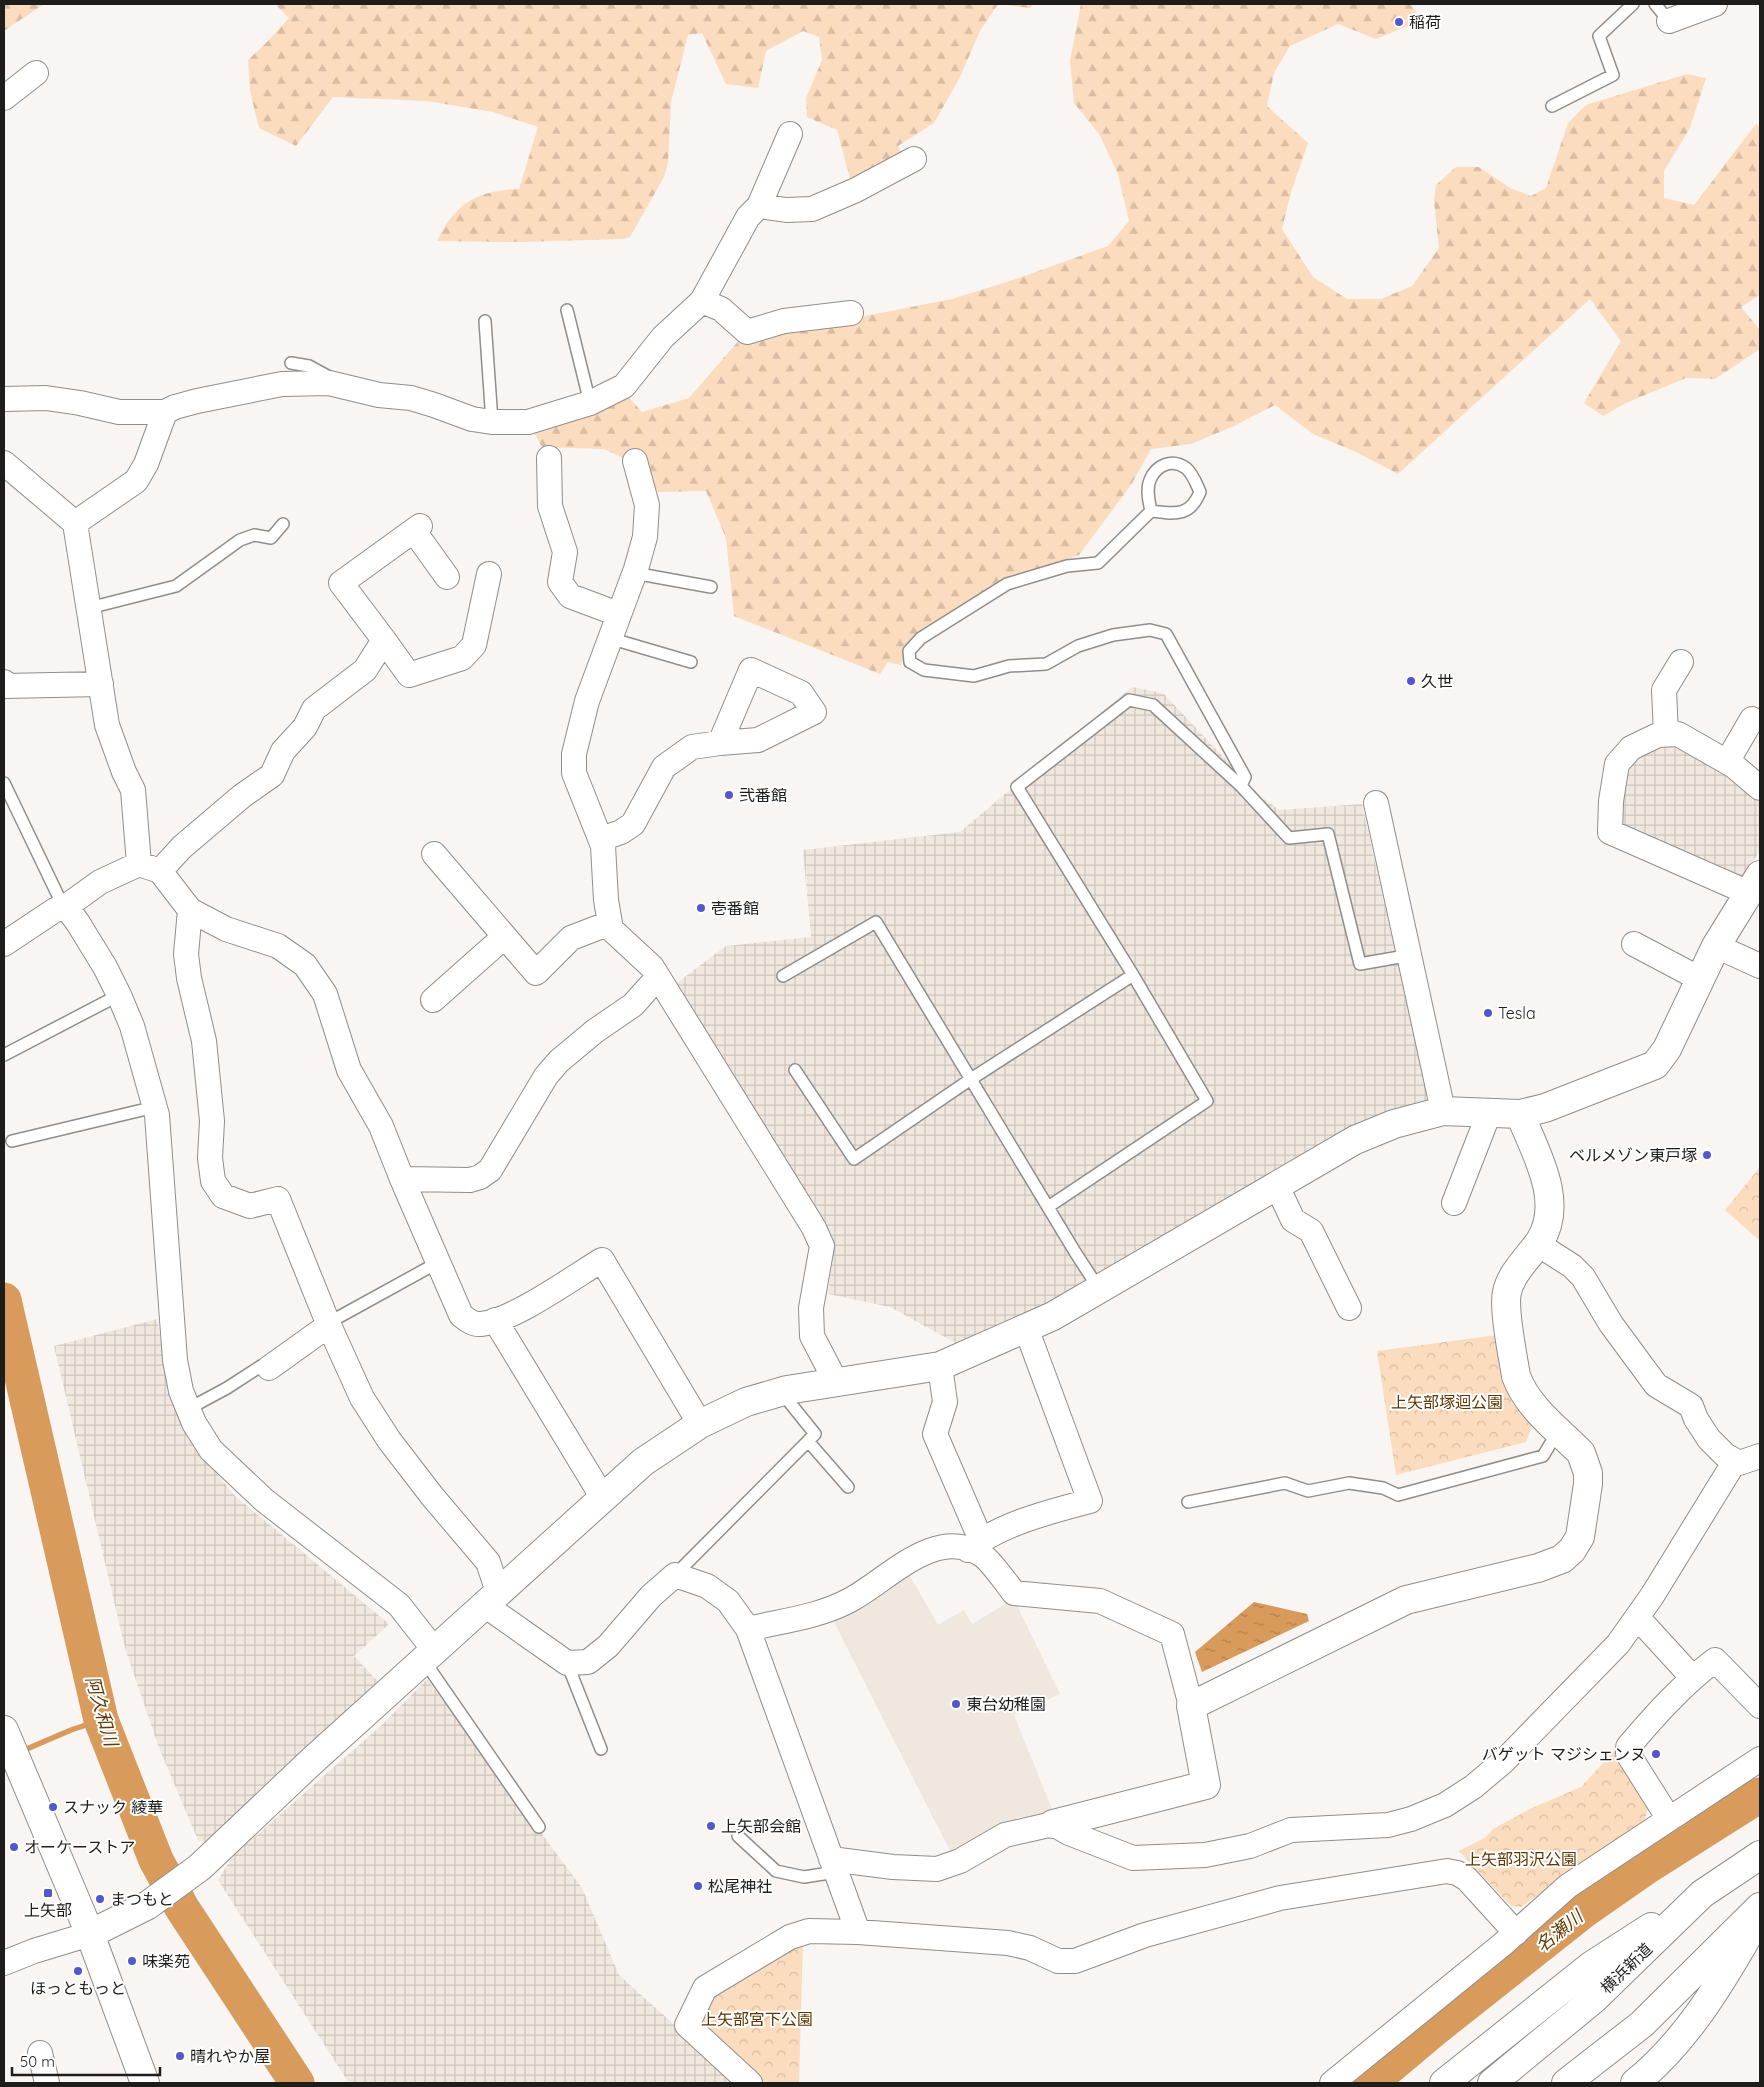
<svg xmlns="http://www.w3.org/2000/svg" width="1764" height="2087" font-family="Quicksand,'Noto Sans JP',sans-serif">
  <style>
    .built { fill: #f0e7df }
    .industrial { fill: url(#industrial-grid) }
    .forest { fill: url(#forest-firs) }
    .park { fill: url(#park-crowns) }
    .water { fill: url(#water-ripples) }
    .lines { fill: none; stroke-linecap: round; stroke-linejoin: round }
    .stream { stroke: #d99b5b; stroke-width: 5.5 }
    .river { stroke: #d99b5b; stroke-width: 35 }
    .lane-casing { stroke: #908e8b; stroke-width: 14 }
    .street-casing { stroke: #908e8b; stroke-width: 26 }
    .secondary-casing { stroke: #908e8b; stroke-width: 30 }
    .highway-casing { stroke: #908e8b; stroke-width: 30 }
    .lane { stroke: #fff; stroke-width: 11 }
    .street { stroke: #fff; stroke-width: 24 }
    .secondary { stroke: #fff; stroke-width: 28 }
    .highway { stroke: #fff; stroke-width: 28 }
    .poi-dot { fill: #5158ce; stroke: #fff; stroke-width: 2 }
    .labels { text-anchor: middle; dominant-baseline: central; stroke-width: 4; stroke-linejoin: round; paint-order: stroke }
    .poi-label { font-size: 16px; fill: #1e1d1c; stroke: #fff; text-anchor: start }
    .park-label { font-size: 16px; fill: #5f3600; stroke: #fff }
    .street-label { font-size: 16px; fill: #1e1d1c; stroke: #fff }
    .water-label { font-size: 18px; font-style: italic; fill: #633b05; stroke: #fff }
  </style>
  <defs>
    <pattern id="industrial-grid" width="8" height="8" patternUnits="userSpaceOnUse" patternTransform="scale(1.25)"><rect width="8" height="8" fill="#f0e7df"/><path d="M0 4h8M4 0v8" fill="none" stroke="#cdc6bf"/></pattern>
    <pattern id="forest-firs" width="22" height="20" patternUnits="userSpaceOnUse" patternTransform="scale(1.25)"><rect width="22" height="20" fill="#fcdcbe"/><path d="M5 1l3.5 6h-7zM16 11l3.5 6h-7z" fill="#d8bca3"/></pattern>
    <pattern id="park-crowns" width="20" height="18" patternUnits="userSpaceOnUse" patternTransform="scale(1.25)"><rect width="20" height="18" fill="#fcdcbe"/><path d="M2 6a3 3 0 1 1 6 0M12 15a3 3 0 1 1 6 0" fill="none" stroke="#d8bca3"/></pattern>
    <pattern id="water-ripples" width="26" height="14" patternUnits="userSpaceOnUse" patternTransform="scale(1.25)"><rect width="26" height="14" fill="#d99b5b"/><path d="M2 4q2-2 4 0t4 0M15 11q2-2 4 0t4 0" fill="none" stroke="#af7e4a"/></pattern>
  </defs>
  <rect width="100%" height="100%" fill="#f8f5f3"/>
  <!-- built -->
  <path class="built" d="M906 1569 938 1625 964 1610 972 1624 1014 1599 1060 1694 1014 1715 1054 1814 1044 1817H1020L951 1853 832 1618Z"/>
  <!-- industrial -->
  <path class="industrial" d="M1132 687 1163 693 1261 797 1279 810 1362 804 1429 1103 1334 1140 997 1332 963 1347 890 1307 828 1294 833 1257 832 1236 674 985 726 946 811 937 803 850 960 832Z
    M1677 743 1760 796V850L1743 878 1621 829 1622 769 1636 752Z
    M157 1319 169 1387 187 1436 234 1495 389 1624 354 1656 382 1686 206 1843 198 1840 159 1748 125 1648 54 1346Z
    M427 1679 582 1888 619 1975 739 2083H349L218 1880 234 1855 384 1723Z"/>
  <!-- forest -->
  <path class="forest" d="M4 4H44L4 31Z
    M275 4H1033L1030 8 998 4 980 31 959 79 934 123 898 146 905 159 852 185 837 130 807 117 806 98 822 60 819 37 803 31 766 51 758 88 726 84 702 33 688 35 671 102 668 163 664 177 630 237 623 239 520 242 437 241C455 203 478 190 519 189L538 127 493 112 427 101 333 97 296 146 259 128 250 91 248 60 269 40 289 18Z
    M1081 4H1410L1422 20 1376 39 1338 24 1290 46 1274 73 1267 106 1308 143 1291 192 1282 229 1313 277 1347 299H1381L1412 286 1439 248 1434 200 1436 185 1456 167H1479L1510 188 1531 196 1546 188 1568 123 1586 105 1687 74 1706 78 1690 128 1664 171V198L1694 205 1756 124 1760 127V295L1741 307 1760 330V349L1715 379 1686 378 1626 403 1603 416 1584 403 1621 341 1590 299 1398 474 1356 452 1313 434 1275 405 1234 426 1191 444 1151 449 1131 485 1079 555 1002 582 923 630 906 647 901 665 888 662 880 674 734 616 726 538 706 491 658 492 638 465 604 449 542 447 532 428 625 393 642 412 689 398 741 338 787 326 865 316 952 299 1013 280 1108 246 1129 221 1118 174 1099 134 1074 103 1070 61Z"/>
  <!-- park -->
  <path class="park" d="M1760 1167V1238L1759 1240 1725 1210Z
    M1497 1335 1504 1383 1512 1403 1533 1424 1526 1442 1396 1475 1377 1351Z
    M1615 1750 1650 1801 1643 1826 1600 1851 1521 1907 1511 1906 1459 1851 1486 1837 1493 1829 1534 1807 1581 1787Z
    M803 1940 799 2083H760L698 2025 712 1993Z"/>
  <!-- water -->
  <path class="water" d="M1254 1602 1307 1614 1309 1621 1202 1672 1195 1652Z"/>
  <g class="lines">
    <!-- stream -->
    <path class="stream" d="M22 1751 71 1730 101 1720"/>
    <!-- river -->
    <path class="river" d="M4 1300 101 1720 156 1860 182 1908 297 2083
      M1370 2083 1433 2030 1582 1912 1648 1866 1760 1795"/>
    <defs>
      <path id="lane" d="M1655 4 1669 21
        M1552 106 1613 75 1599 36 1633 4
        M567 310 590 403
        M485 321 492 422
        M291 363 309 366 333 379
        M1151 511C1175 514 1190 517 1200 492 1196 483 1193 474 1186 468 1172 458 1156 465 1150 480 1146 489 1149 502 1151 511L1098 563 1067 566 1007 584 921 638 909 651 910 662 924 670 974 676 1009 666 1046 664 1078 646 1113 635 1150 630 1166 634 1245 777 1241 786
        M634 573 711 587
        M89 608 176 586 240 540 254 535 271 538 283 524
        M609 638 691 662
        M4 783 64 908
        M783 976 876 922 1075 1252 1099 1289
        M4 1055 119 995
        M795 1070 854 1159 971 1079 1133 975
        M12 1141 155 1107
        M1048 1207 1207 1101 1133 975 1017 787 1129 700 1153 705 1241 786 1289 838 1328 834 1360 964 1411 955
        M328 1323 437 1263
        M188 1409 227 1388 261 1366 265 1369 269 1368
        M808 1441 848 1487
        M1188 1502 1285 1483 1308 1491 1349 1483 1383 1488 1398 1495 1543 1456 1558 1431
        M675 1575 815 1434 782 1393
        M425 1662 539 1827
        M567 1663 601 1749
        M738 1836 776 1871 804 1877 836 1872"/>
      <path id="street" d="M1669 21 1715 4
        M4 98 36 73
        M759 206 790 134
        M702 301 721 309 747 332 784 321 851 313
        M4 399 46 398 80 403 119 412H165
        M549 458 550 506 565 552 560 582 570 596 618 614
        M635 461 647 505 645 537 636 569 587 701 574 754V773L603 846 606 900 611 929 652 967 814 1228 822 1246 811 1308 812 1336 836 1382
        M4 463 75 523 107 725 124 772 133 790 139 864
        M75 523 136 481 146 464 165 412 175 407 197 401 282 384 329 383 379 395 411 398 434 405 472 419 492 422H528L590 403 624 386 663 337 702 301 748 217 759 206 786 210 812 209 856 190 914 159
        M414 531 447 577
        M384 640 409 675 462 658 474 645 489 574
        M4 682 5 686 101 684
        M1666 734 1664 690 1681 662
        M1727 762 1752 719
        M1376 803 1443 1111
        M601 839 621 832 633 824 664 767 692 747 720 743 758 740 814 712 801 693 751 670 720 743
        M434 854 536 973 571 938 610 923
        M160 871 182 847 242 796 272 775 283 751 305 727 314 709 365 670 384 640 341 583 420 526
        M1749 893 1610 832 1611 801 1617 764 1631 748 1658 735 1678 734 1734 766 1760 788
        M64 908 70 912 78 923 105 967 119 995 132 1026 157 1115 175 1360 181 1391 194 1423 211 1450 264 1500 399 1605 435 1651
        M190 910 186 954 189 978 204 1041 212 1121 210 1158 213 1181 223 1196 250 1206 278 1199 328 1323 362 1398 389 1440 432 1496 488 1562 495 1583 501 1592
        M4 944 55 910 64 908 100 882 139 864 160 871 190 910 226 929 278 946 305 965 325 994 349 1070 381 1126 402 1179 461 1315C466 1319 473 1325 481 1324 513 1321 572 1278 602 1260L700 1424
        M1634 944 1700 979
        M1716 946 1760 966
        M433 1000 504 937
        M402 1179 470 1180 480 1177 490 1170 546 1076 559 1061 595 1031 633 1005 658 977
        M1277 1186 1293 1220 1311 1231 1349 1308
        M1454 1203 1489 1113
        M1539 1242 1547 1250 1572 1266 1583 1277 1611 1324 1656 1385 1691 1406 1696 1419 1709 1439 1725 1455 1739 1463 1760 1456
        M495 1320 603 1498
        M940 1366 945 1402 935 1434 981 1540
        M269 1368 329 1325
        M968 1550C1002 1523 1049 1512 1090 1501L1026 1328
        M486 1606 567 1663 588 1662 608 1646 651 1596 675 1575 707 1586 728 1601 748 1629 858 1932
        M1637 1617 1692 1677
        M748 1629C781 1621 819 1617 850 1600 888 1580 935 1525 982 1555 991 1561 1007 1584 1014 1593L1100 1601 1172 1634 1191 1706
        M1669 1819 1628 1754V1747C1655 1715 1682 1685 1715 1660L1760 1706
        M831 1859 893 1867 937 1869 960 1861 1005 1835 1053 1824 1069 1833 1133 1858 1205 1855 1250 1846 1291 1830 1388 1825 1411 1819 1445 1805 1473 1787 1504 1761 1618 1644 1652 1596 1735 1461
        M4 1963 34 1951 90 1934
        M40 2053 47 2083
        M750 2083 687 2025 705 1988 790 1937 809 1931 858 1932 1008 1943 1030 1948 1058 1961H1075L1145 1935 1280 1898 1447 1871 1457 1873 1467 1879 1516 1933
        M1332 2083 1503 1944 1568 1886 1760 1759"/>
      <path id="secondary" d="M4 1730 90 1934 145 2083
        M1053 1824 1206 1785 1191 1706 1406 1600 1538 1568 1562 1559 1572 1550 1580 1537 1588 1484V1473L1581 1453C1558 1430 1527 1407 1516 1376 1513 1357 1503 1309 1507 1292 1511 1273 1529 1257 1540 1241 1565 1201 1535 1152 1520 1114
        M90 1934 148 1905 200 1867 312 1761 643 1462 700 1424 746 1402 787 1390 940 1366 1026 1328 1053 1316 1355 1140 1394 1124 1443 1111 1520 1114 1545 1108 1655 1065 1667 1049 1716 946 1760 875"/>
      <path id="highway" d="M1444 2083 1592 1965 1651 1927
        M1492 2083 1594 1999 1702 1894 1760 1855
        M1566 2083 1642 2024 1760 1907
        M1635 2083C1686 2042 1721 1983 1753 1927"/>
    </defs>
    <!-- lane casing -->
    <use href="#lane" class="lane-casing"/>
    <!-- street casing -->
    <use href="#street" class="street-casing"/>
    <!-- secondary casing -->
    <use href="#secondary" class="secondary-casing"/>
    <!-- highway casing -->
    <use href="#highway" class="highway-casing"/>
    <!-- lane -->
    <use href="#lane" class="lane"/>
    <!-- street -->
    <use href="#street" class="street"/>
    <!-- secondary -->
    <use href="#secondary" class="secondary"/>
    <!-- highway -->
    <use href="#highway" class="highway"/>
  </g>
  <!-- markers -->
  <g class="poi-dot">
    <circle cx="1399" cy="22" r="5"/>
    <circle cx="1411" cy="681" r="5"/>
    <circle cx="729" cy="795" r="5"/>
    <circle cx="701" cy="908" r="5"/>
    <circle cx="1488" cy="1013" r="5"/>
    <circle cx="1707" cy="1155" r="5"/>
    <circle cx="956" cy="1704" r="5"/>
    <circle cx="1656" cy="1754" r="5"/>
    <circle cx="53" cy="1807" r="5"/>
    <circle cx="711" cy="1826" r="5"/>
    <circle cx="14" cy="1847" r="5"/>
    <circle cx="698" cy="1886" r="5"/>
    <rect x="43" y="1888" width="10" height="10" rx="2.5"/>
    <circle cx="100" cy="1899" r="5"/>
    <circle cx="132" cy="1961" r="5"/>
    <circle cx="78" cy="1971" r="5"/>
    <circle cx="180" cy="2056" r="5"/>
  </g>
  <g class="labels">
    <!-- poi labels -->
    <g class="poi-label">
      <text x="1409" y="22">稲荷</text>
      <text x="1421" y="681">久世</text>
      <text x="739" y="795">弐番館</text>
      <text x="711" y="908">壱番館</text>
      <text x="1498" y="1013">Tesla</text>
      <text x="1697" y="1155" text-anchor="end">ベルメゾン東戸塚</text>
      <text x="966" y="1704">東台幼稚園</text>
      <text x="1646" y="1754" text-anchor="end">バゲット マジシェンヌ</text>
      <text x="63" y="1807">スナック 綾華</text>
      <text x="721" y="1826">上矢部会館</text>
      <text x="24" y="1847">オーケーストア</text>
      <text x="708" y="1886">松尾神社</text>
      <text x="110" y="1899">まつもと</text>
      <text x="48" y="1910" text-anchor="middle">上矢部</text>
      <text x="142" y="1961">味楽苑</text>
      <text x="78" y="1988" text-anchor="middle">ほっともっと</text>
      <text x="190" y="2056">晴れやか屋</text>
    </g>
    <!-- park labels -->
    <g class="park-label">
      <text x="1447" y="1402">上矢部塚迴公園</text>
      <text x="1521" y="1859">上矢部羽沢公園</text>
      <text x="757" y="2019">上矢部宮下公園</text>
    </g>
    <!-- street labels -->
    <g class="street-label">
      <text transform="translate(1626 1968) rotate(-44)">横浜新道</text>
    </g>
    <!-- water labels -->
    <g class="water-label">
      <text transform="translate(102 1711) rotate(74)">阿久和川</text>
      <text transform="translate(1559 1931) rotate(-39)">名瀬川</text>
    </g>
  </g>
  <!-- border -->
  <rect width="1764" height="2087" fill="none" stroke="#1e1d1c" stroke-width="10"/>
  <!-- scale -->
  <path d="M12 2067v8h148v-8" fill="none" stroke="#1e1d1c" stroke-width="2.5"/>
  <text x="20" y="2067" font-size="15" fill="#1e1d1c" stroke="#ffffff" stroke-width="4" paint-order="stroke">50 m</text>
</svg>
